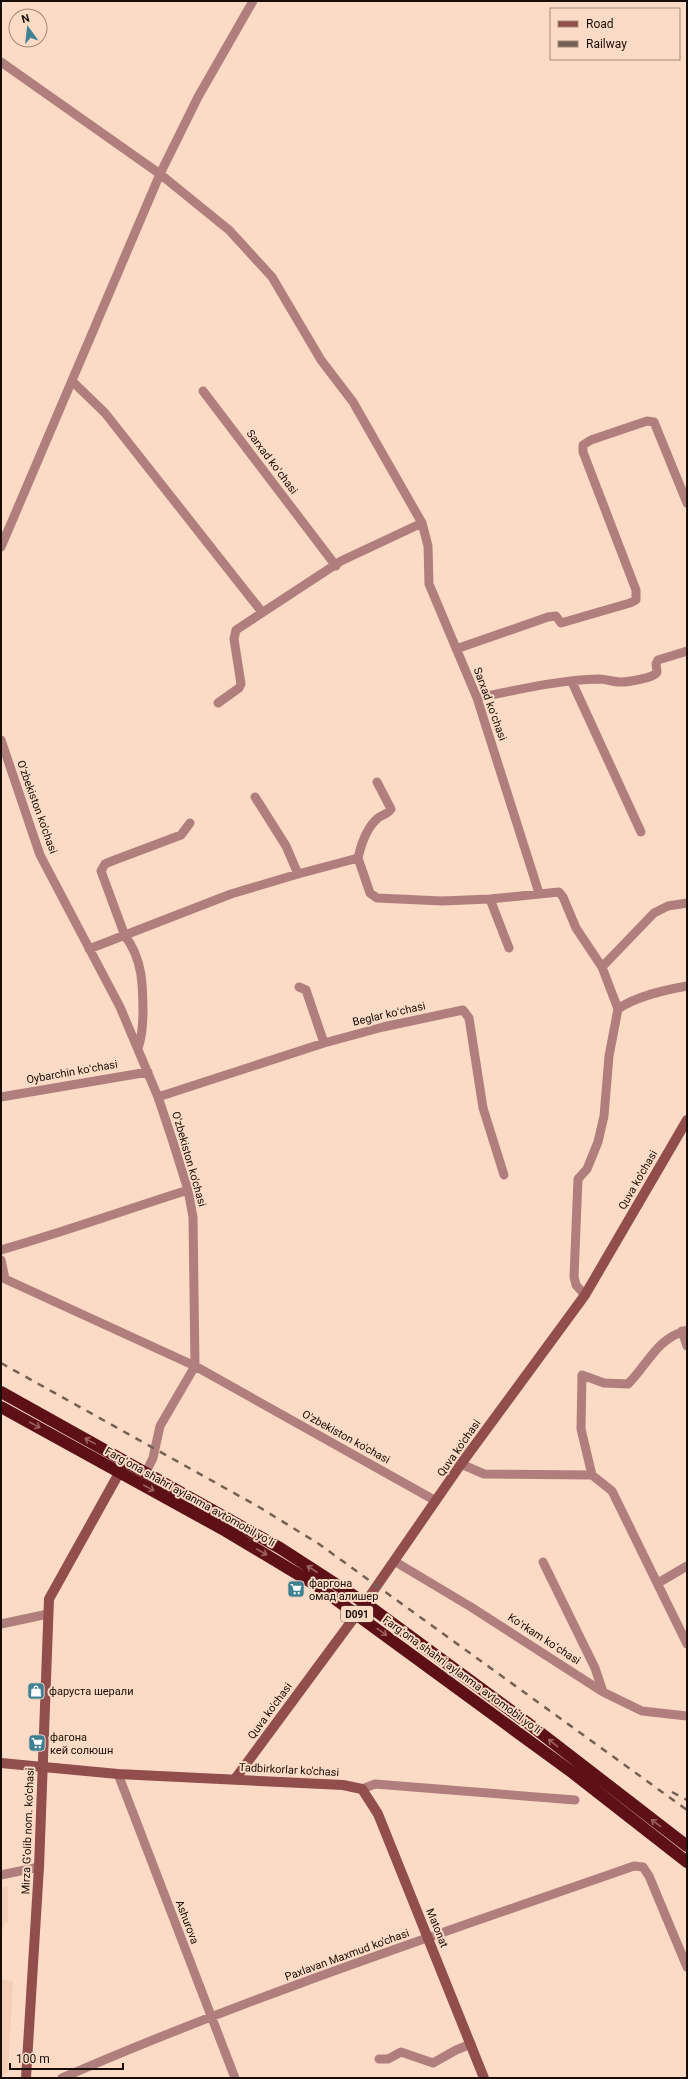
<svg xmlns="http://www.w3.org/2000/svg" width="688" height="2079" font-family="Roboto,sans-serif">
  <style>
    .built { fill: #f4ceb5 }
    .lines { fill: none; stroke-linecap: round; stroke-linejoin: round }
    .street { stroke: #b07f7d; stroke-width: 9 }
    .secondary { stroke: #924e4d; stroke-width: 10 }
    .highway { stroke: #5d1117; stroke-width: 12 }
    .rail { stroke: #746154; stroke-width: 2.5; stroke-dasharray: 7 7; stroke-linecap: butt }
    .oneway { stroke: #9c625d }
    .labels { text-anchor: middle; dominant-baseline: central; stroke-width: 4; stroke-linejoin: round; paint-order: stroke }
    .shield { fill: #fbdbc6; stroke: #5b4b40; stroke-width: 1 }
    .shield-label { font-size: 10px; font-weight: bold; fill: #170d06 }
    .street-label { font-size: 11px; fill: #170d06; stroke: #fbdbc6 }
    .poi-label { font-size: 11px; fill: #170d06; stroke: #fbdbc6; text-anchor: start }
  </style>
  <rect width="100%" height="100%" fill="#fbdbc6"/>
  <!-- built -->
  <path class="built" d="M8 1887V1923H5L1 1935V1888Z
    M1 1980 13 1981 8 2072 1 2076Z"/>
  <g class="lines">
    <!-- street -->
    <path class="street" d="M1 62 160 174 229 230 272 277 321 360 353 402 422 523 428 546 429 584 477 698 539 893
      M72 381 105 413 262 612
      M203 391 336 566
      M1 547 160 174 198 97 253 1
      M456 649 548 617 556 616 561 623 630 603 636 600V590L583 452V445L591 440 647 421 654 422 687 503
      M572 682 641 832
      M477 698C517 690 558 680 599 679 606 679 613 682 620 682 627 682 655 678 657 672L656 664 658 660 687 651
      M218 703 239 688 241 684 234 639 236 630 341 561 422 523
      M1 740 40 855 120 1007 158 1097 173 1142 188 1190 193 1217 195 1366 436 1501
      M255 797 286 846 298 874
      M358 858C361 845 367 827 378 818 382 815 388 814 391 809L377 782
      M490 899 509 948
      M89 949 231 894 298 874 358 858 370 893 377 898 442 901 490 899 559 892 563 897 576 928 602 967 618 1009 609 1056 604 1116 598 1142 587 1169 578 1179 574 1277 576 1285 585 1295
      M602 967 654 913 668 906 687 903
      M299 987 306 990 324 1043
      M618 1009C636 996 665 990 687 986
      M138 1048C143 1034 142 1028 143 1015 143 987 143 959 125 936L101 871 105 864 112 861 181 835 190 823
      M1 1097 148 1072
      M158 1097 324 1043 383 1027 463 1010 469 1018 483 1108 504 1175
      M1 1250C64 1232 125 1210 188 1190
      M1 1260 5 1279 195 1366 160 1426 153 1458 146 1472
      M682 1331 687 1346
      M461 1464 484 1474 592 1475 612 1491 687 1644
      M592 1475 581 1429 582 1375 604 1383 628 1384C649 1363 656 1339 687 1330
      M394 1561 471 1607 603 1692 642 1711 687 1716
      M543 1562 595 1668 603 1692
      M658 1583 687 1566
      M1 1624 48 1614
      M118 1774 235 2078
      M362 1789 375 1784 575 1800
      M1 1875 39 1867
      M379 2059H388L401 2052 433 2063 456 2050 471 2044
      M62 2078C248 1997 442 1933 634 1866L643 1867 649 1876 687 1967"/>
    <!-- secondary -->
    <path class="secondary" d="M1 1763 118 1774 343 1785 362 1789 378 1814 484 2078
      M235 1779 365 1603 461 1464 585 1295 687 1120
      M26 2078 39 1867 49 1599 123 1466"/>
    <!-- highway -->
    <path class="highway" d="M1 1392 280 1548 365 1603 529 1724 687 1846
      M1 1407 226 1531 316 1585 573 1773 687 1862"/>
    <!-- rail -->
    <path class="rail" d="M1 1363 259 1507 319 1544 687 1810
      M672 1792 687 1800"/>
  </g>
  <!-- one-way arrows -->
  <defs><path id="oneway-shaft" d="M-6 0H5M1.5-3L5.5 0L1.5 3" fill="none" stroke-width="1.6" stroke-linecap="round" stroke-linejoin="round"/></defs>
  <g class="oneway">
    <use href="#oneway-shaft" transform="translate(35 1425) rotate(28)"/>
    <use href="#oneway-shaft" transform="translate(90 1441) rotate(-151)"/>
    <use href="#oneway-shaft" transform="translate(149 1488) rotate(28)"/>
    <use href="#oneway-shaft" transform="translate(262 1552) rotate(30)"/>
    <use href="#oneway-shaft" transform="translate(312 1569) rotate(-147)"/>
    <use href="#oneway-shaft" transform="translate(382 1632) rotate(36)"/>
    <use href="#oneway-shaft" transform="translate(553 1743) rotate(-142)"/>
    <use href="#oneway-shaft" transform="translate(656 1823) rotate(-143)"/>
  </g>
  <!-- icons -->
  <defs>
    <symbol id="supermarket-square" viewBox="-11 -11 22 22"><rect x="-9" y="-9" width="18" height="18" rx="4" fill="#3f8093" stroke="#fbdbc6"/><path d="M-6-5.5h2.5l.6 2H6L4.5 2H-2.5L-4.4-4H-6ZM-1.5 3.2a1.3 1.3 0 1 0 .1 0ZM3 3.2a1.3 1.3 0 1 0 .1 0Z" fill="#fff"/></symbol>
    <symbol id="shop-square" viewBox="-11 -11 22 22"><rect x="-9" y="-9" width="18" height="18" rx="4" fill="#3f8093" stroke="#fbdbc6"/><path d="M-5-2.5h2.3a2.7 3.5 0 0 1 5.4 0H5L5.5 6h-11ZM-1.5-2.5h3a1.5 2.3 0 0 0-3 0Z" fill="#fff"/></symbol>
  </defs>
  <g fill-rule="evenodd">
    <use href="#supermarket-square" x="286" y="1579" width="20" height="20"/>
    <use href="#shop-square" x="26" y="1681" width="20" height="20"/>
    <use href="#supermarket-square" x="27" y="1733" width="20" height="20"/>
  </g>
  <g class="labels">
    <!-- shield labels -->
    <rect class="shield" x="341" y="1606" width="32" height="16" rx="3"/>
    <g class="shield-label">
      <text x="357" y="1614">D091</text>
    </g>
    <!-- street labels -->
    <g class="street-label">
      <text transform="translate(272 462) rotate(53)">Sarxad koʻchasi</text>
      <text transform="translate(490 704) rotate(70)">Sarxad koʻchasi</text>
      <text transform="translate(37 807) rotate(70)">O'zbekiston ko'chasi</text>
      <text transform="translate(389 1014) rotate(-13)">Beglar koʻchasi</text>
      <text transform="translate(72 1072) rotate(-10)">Oybarchin koʻchasi</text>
      <text transform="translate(189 1159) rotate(74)">O'zbekiston ko'chasi</text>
      <text transform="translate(638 1180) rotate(-60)">Quva ko'chasi</text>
      <text transform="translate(346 1437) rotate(29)">O'zbekiston ko'chasi</text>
      <text transform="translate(459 1448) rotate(-55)">Quva ko'chasi</text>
      <text transform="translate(190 1497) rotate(29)">Fargʻona shahri aylanma avtomobil yoʻli</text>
      <text transform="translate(544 1639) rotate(33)">Koʻrkam koʻchasi</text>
      <text transform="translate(462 1675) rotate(36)">Fargʻona shahri aylanma avtomobil yoʻli</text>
      <text transform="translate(270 1711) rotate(-54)">Quva ko'chasi</text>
      <text transform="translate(289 1770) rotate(3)">Tadbirkorlar ko'chasi</text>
      <text transform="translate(28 1831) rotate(-88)">Mirza G‘olib nom. ko‘chasi</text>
      <text transform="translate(187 1922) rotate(69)">Ashurova</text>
      <text transform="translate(437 1928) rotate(68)">Matonat</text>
      <text transform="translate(347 1955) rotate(-20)">Paxlavan Maxmud ko'chasi</text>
    </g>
    <!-- poi labels -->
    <g class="poi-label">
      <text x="309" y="1583">фаргона<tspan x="309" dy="13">омад алишер</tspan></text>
      <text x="49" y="1691">фаруста шерали</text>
      <text x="50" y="1737">фагона<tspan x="50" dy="13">кей солюшн</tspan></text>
    </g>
  </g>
  <!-- border -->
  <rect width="688" height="2079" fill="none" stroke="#170d06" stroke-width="4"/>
  <!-- legend -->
  <rect x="550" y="8" width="130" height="52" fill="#fbdbc6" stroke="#a08979"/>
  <rect x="558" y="21" width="20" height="6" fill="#924e4d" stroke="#a08979"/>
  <text x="586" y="28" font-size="12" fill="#170d06">Road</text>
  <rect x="558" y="41" width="20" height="6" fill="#746154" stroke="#a08979"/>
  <text x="586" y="48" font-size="12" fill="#170d06">Railway</text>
  <!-- north arrow -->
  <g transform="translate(28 28) rotate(345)"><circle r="19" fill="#fbdbc6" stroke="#a08979"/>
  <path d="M0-3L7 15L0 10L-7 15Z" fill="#3f8093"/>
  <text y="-6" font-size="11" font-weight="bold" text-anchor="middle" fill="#170d06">N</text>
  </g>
  <!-- scale -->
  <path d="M10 2063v6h113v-6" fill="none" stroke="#170d06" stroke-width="2"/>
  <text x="16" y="2063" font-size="12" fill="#170d06" stroke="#fbdbc6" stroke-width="3" paint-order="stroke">100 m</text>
</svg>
